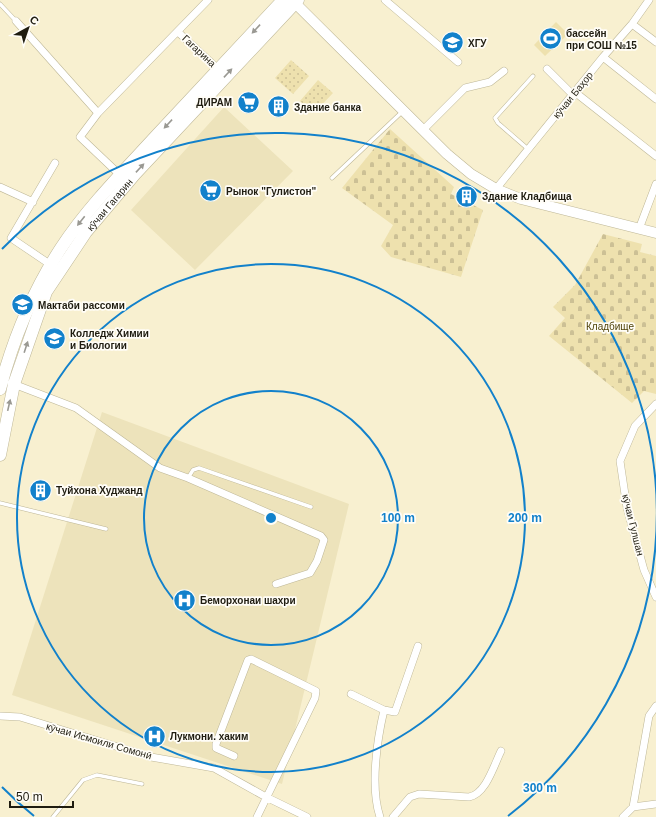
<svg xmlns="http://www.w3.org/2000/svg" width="656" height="817" font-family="Arial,sans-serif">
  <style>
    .built { fill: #ede3bb }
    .grass { fill: url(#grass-dots) }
    .cemetery { fill: url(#cemetery-stones) }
    .pitch { fill: #eee1ae }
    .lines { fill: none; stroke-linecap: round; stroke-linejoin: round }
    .lane-casing { stroke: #beb797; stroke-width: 4.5 }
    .street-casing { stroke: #beb797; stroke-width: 8 }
    .secondary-casing { stroke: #beb797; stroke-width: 11 }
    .highway-casing { stroke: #beb797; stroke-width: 13 }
    .lane { stroke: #fff; stroke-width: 3.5 }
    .street { stroke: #fff; stroke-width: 7 }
    .secondary { stroke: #fff; stroke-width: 10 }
    .highway { stroke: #fff; stroke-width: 12 }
    .oneway { fill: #9a9993 }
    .ring { fill: none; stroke: #1281cb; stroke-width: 2 }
    .labels { text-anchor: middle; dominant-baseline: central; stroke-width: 3.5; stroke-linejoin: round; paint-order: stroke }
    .poi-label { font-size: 10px; font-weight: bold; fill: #1f1c10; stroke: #fffdf7; text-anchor: start }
    .street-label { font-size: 10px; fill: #1f1c10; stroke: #fffdf7 }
    .park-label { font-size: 10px; fill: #50430a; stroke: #fffdf7 }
    .centre { fill: #1281cb; stroke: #fffdf7; stroke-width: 2 }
    .ring-label { font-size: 12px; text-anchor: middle; font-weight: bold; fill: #1281cb; stroke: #fffdf7; stroke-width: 3.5; stroke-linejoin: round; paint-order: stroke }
  </style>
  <defs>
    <pattern id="grass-dots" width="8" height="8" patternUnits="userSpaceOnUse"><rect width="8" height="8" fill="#eee1ae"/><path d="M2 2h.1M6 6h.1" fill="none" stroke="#ccc095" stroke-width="1.8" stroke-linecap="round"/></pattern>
    <pattern id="cemetery-stones" width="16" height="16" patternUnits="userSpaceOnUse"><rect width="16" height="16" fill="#eee1ae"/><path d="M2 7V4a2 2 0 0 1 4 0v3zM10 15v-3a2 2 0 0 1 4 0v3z" fill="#ccc095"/></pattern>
  </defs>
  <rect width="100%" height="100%" fill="#f8f0d0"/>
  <!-- built -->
  <path class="built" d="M224 107 293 171 195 270 131 210Z
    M102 412 349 504 282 784 12 695Z"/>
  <!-- grass -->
  <path class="grass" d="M291 60 309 76 293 94 275 78Z
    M318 80 333 93 314 113 300 101Z"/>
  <!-- cemetery -->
  <path class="cemetery" d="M390 129 454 187 451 194 483 210 461 277 391 257 381 246 393 225 342 188Z
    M603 234 642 244 640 252 656 256V394L644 391 632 403 549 336 565 318 553 307 575 285Z"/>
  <!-- pitch -->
  <path class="pitch" d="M556 22 568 34 545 56 534 45Z"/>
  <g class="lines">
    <defs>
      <path id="lane" d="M0 4 16 21
        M528 149 498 123 495 118 533 76
        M332 178 403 111
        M188 478 193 470 199 468 311 507
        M0 503 106 529
        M53 817 83 780 97 775 142 784"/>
      <path id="street" d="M385 0 458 62
        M16 21 98 113
        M632 24 656 42
        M178 32 219 70
        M603 57 656 99
        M547 69 574 96
        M576 93 656 156
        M423 130 465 88 490 82 504 71
        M120 175 80 137 98 113 208 0
        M0 187 33 202
        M496 189 603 57 632 24 649 0
        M639 229 656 184
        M51 265 11 238 55 163
        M11 383 76 408 160 468 188 478 321 536 324 540 317 561 310 573 276 584
        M656 404 635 426 620 461 627 508 644 570 656 597
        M351 694 384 710C377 740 370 787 380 817
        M384 710 395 712 418 646
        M0 716 20 717 151 757 214 768 266 797 307 817
        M234 756 216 748V744L248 660 251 659 316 691 315 698 257 817
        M633 807 649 716 656 706
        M393 817 410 797 419 794 469 797C486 794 494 765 501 751
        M623 817 633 807 656 804"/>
      <path id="secondary" d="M292 0 447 154 471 174 496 189 521 199 656 233"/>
      <g id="highway">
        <path d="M0 389C13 339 33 291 61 248 88 207 124 171 157 135 199 90 241 45 283 0"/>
        <path id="s1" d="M0 455 14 384 46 292 86 232 135 174 298 0"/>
      </g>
    </defs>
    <!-- lane casing -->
    <use href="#lane" class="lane-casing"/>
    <!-- street casing -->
    <use href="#street" class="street-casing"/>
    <!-- secondary casing -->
    <use href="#secondary" class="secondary-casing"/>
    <!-- highway casing -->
    <use href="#highway" class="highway-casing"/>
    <!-- lane -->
    <use href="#lane" class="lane"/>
    <!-- street -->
    <use href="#street" class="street"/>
    <!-- secondary -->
    <use href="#secondary" class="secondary"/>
    <!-- highway -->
    <use href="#highway" class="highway"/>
  </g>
  <!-- one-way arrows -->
  <defs><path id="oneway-solid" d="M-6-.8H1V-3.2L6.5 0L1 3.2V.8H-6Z"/></defs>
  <g class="oneway">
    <use href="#oneway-solid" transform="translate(256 29) rotate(133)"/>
    <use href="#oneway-solid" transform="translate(228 73) rotate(-47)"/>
    <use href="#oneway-solid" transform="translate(168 124) rotate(133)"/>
    <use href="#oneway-solid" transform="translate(140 168) rotate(-47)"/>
    <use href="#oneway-solid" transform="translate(81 221) rotate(128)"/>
    <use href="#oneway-solid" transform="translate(26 347) rotate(-72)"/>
    <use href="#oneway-solid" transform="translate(9 405) rotate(-77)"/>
  </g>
  <!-- distance rings -->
  <g class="ring">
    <circle cx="271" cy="518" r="127"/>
    <circle cx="271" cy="518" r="254"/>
    <path d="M34 816A381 381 0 0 1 2 787M2 249A381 381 0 1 1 508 816"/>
  </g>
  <!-- icons -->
  <defs>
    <symbol id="stadium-disc" viewBox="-11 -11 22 22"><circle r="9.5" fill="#1281cb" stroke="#fffdf7"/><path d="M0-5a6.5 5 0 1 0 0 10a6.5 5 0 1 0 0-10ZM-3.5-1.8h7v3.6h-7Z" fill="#fff"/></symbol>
    <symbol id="university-disc" viewBox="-11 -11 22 22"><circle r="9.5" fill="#1281cb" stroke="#fffdf7"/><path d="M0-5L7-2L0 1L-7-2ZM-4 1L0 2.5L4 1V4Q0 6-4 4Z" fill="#fff"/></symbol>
    <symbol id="supermarket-disc" viewBox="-11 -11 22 22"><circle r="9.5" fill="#1281cb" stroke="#fffdf7"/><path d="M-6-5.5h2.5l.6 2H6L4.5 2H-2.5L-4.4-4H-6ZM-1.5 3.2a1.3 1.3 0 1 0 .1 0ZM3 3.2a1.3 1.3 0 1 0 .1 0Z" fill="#fff"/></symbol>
    <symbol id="building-disc" viewBox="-11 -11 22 22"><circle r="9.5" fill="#1281cb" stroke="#fffdf7"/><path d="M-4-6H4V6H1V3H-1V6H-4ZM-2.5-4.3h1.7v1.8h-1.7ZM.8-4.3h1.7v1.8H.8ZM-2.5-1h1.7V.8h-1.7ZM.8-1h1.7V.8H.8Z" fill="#fff"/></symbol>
    <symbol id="school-disc" viewBox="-11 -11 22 22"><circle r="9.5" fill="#1281cb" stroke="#fffdf7"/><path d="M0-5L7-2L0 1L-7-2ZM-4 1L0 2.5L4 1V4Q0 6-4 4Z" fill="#fff"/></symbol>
    <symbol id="hospital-disc" viewBox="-11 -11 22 22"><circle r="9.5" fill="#1281cb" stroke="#fffdf7"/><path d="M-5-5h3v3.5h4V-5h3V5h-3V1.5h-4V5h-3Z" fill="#fff"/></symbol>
  </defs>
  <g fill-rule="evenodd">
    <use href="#stadium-disc" x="538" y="26" width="25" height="25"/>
    <use href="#university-disc" x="440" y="30" width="25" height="25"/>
    <use href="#supermarket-disc" x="236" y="90" width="25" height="25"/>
    <use href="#building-disc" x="266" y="94" width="25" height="25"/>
    <use href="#supermarket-disc" x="198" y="178" width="25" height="25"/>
    <use href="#building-disc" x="454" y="184" width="25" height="25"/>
    <use href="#school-disc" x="10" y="292" width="25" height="25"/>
    <use href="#university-disc" x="42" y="326" width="25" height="25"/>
    <use href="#building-disc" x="28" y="478" width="25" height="25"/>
    <use href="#hospital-disc" x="172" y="588" width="25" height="25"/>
    <use href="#hospital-disc" x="142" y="724" width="25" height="25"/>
  </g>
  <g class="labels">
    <!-- poi labels -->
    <g class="poi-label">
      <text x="566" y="33">бассейн<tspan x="566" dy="12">при СОШ №15</tspan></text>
      <text x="468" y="43">ХГУ</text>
      <text x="232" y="102" text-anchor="end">ДИРАМ</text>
      <text x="294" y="107">Здание банка</text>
      <text x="226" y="191">Рынок "Гулистон"</text>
      <text x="482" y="196">Здание Кладбища</text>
      <text x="38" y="305">Мактаби рассоми</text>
      <text x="70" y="333">Колледж Химии<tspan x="70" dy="12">и Биологии</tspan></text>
      <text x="56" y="490">Туйхона Худжанд</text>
      <text x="200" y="600">Беморхонаи шахри</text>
      <text x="170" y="736">Лукмони. хаким</text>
    </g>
    <!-- street labels -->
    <g class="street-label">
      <text transform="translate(199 51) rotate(43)">Гагарина</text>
      <text transform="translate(573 95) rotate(-51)">кӯчаи Баҳор</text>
      <text stroke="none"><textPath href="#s1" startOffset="278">кӯчаи Гагарин</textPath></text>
      <text transform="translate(633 525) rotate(76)">кӯчаи Гулшан</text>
      <text transform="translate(99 741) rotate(16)">кӯчаи Исмоили Сомонӣ</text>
    </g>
    <!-- park labels -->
    <g class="park-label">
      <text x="610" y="326">Кладбище</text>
    </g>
  </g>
  <circle cx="271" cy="518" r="6" class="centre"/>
  <g class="ring-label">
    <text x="398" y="522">100 m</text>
    <text x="525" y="522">200 m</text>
    <text x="540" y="792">300 m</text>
  </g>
  <!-- north arrow -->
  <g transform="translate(28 28) rotate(40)" stroke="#fffdf7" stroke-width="3" paint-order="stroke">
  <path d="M0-3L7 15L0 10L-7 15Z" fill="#1f1c10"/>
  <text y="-6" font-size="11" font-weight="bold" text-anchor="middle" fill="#1f1c10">С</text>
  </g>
  <!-- scale -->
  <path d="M10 801v6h63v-6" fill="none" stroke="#1f1c10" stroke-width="2"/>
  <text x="16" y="801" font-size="12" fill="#1f1c10" stroke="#fffdf7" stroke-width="3" paint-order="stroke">50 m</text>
</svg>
